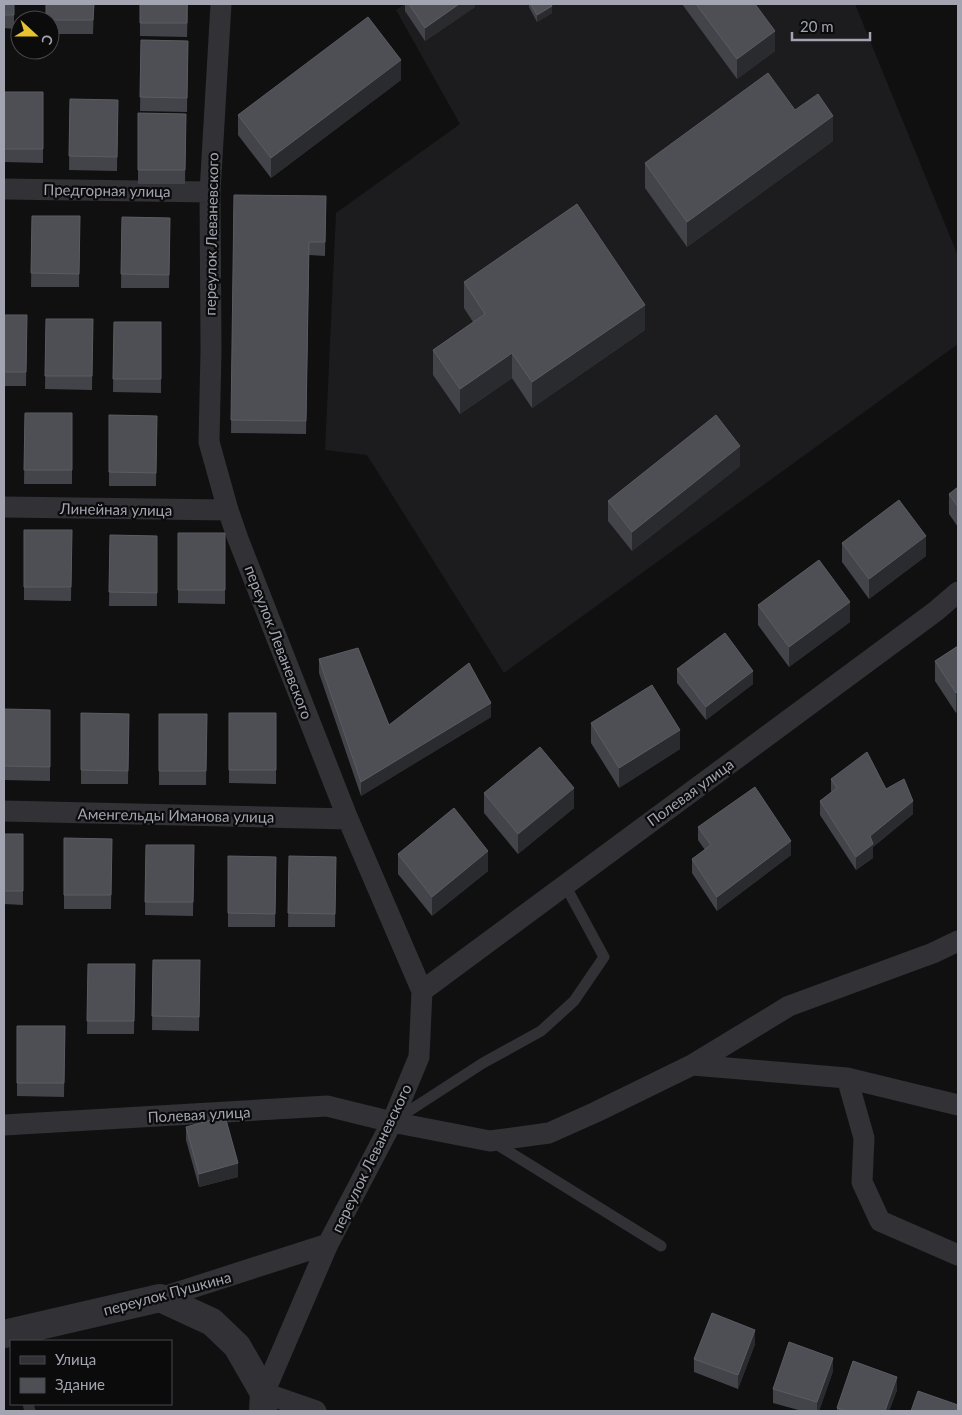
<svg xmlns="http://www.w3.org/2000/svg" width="962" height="1415" font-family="Lato,sans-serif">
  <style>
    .built { fill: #1c1c1e }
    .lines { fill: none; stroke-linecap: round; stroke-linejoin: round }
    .service { stroke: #313136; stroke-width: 11 }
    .minor { stroke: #313136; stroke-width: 21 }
    .tertiary { stroke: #313136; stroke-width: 28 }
    .wall { fill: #434449 }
    .shaded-wall { fill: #2a2b2e }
    .building { fill: #4d4f54; stroke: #5b5c63 }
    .labels { text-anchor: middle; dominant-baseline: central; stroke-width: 4.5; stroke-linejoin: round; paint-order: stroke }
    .street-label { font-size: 15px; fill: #a2a4b1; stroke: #0b0b0c }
  </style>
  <rect width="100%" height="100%" fill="#101011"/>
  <!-- built -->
  <path class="built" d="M405 4H855L958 256V344L504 673 367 455 325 450 336 213 460 124 396 10Z"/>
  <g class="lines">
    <!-- service -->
    <path class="service" d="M395 1120 483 1063 541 1031 574 1001 604 957 565 885
      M493 1142 661 1246
      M28 1404 30 1411"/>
    <!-- minor -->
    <path class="minor" d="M221 4 210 192 211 351 209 442 228 510 238 539 348 819 422 991 419 1057 392 1122 328 1244 264 1393 316 1411
      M4 189 210 192
      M4 507 228 510
      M4 811 348 819
      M422 991 936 611 958 592
      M692 1065 789 1006 933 953 958 941
      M847 1078 864 1138 862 1182 880 1221 958 1255
      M4 1125 327 1106 392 1122 490 1141 549 1133 596 1112 692 1065 847 1078 958 1105
      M160 1298 328 1244"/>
    <!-- tertiary -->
    <path class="tertiary" d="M4 1334 160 1298 212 1322 237 1346 264 1393 263 1411"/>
  </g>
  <!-- wall -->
  <path class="wall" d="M4 4H14V29L4 28Z
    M94 4 93 34H50V20Z
    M140 4H188L187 37 140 36Z
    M405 4H475V7L425 41 405 11Z
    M529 4H551L552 13 537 22 529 7Z
    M682 4H755L775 51 737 79Z
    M141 40 188 41 187 112 140 111Z
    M401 80 271 178 238 135V115Z
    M4 92H43V163L4 162Z
    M70 99 118 100 117 171 69 170Z
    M795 110 833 141 687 247 645 188V163Z
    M138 113 186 114 185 184H138Z
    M234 195 326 196 325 256 309 255 306 434 231 433Z
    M32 216H80L79 287H31Z
    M122 217 170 218 169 288H121Z
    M464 282 645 330 532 408 512 378 460 414 433 375V350L473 322 464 308Z
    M4 315H27L26 386H4Z
    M46 319H93L92 390 45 389Z
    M114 322H161V393L113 392Z
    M25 413H72V484H24Z
    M109 415 157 416 156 486H109Z
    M740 466 632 551 608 521V501Z
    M958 487V527L949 514V494Z
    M24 530H72L71 601 24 600Z
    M178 533H225V604L178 603Z
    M110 535 157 536V606H109Z
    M842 543 926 556 869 599 842 562Z
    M758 605 850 622 789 667 758 625Z
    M958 646 956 713 935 681V661Z
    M319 659 389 725 491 717 361 796 319 673Z
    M677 669 753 684 706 720 677 683Z
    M4 709 50 710V781L4 780Z
    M81 713 129 714 128 784H81Z
    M229 713H276V784L229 783Z
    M159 714H207L206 785H159Z
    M591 723 680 749 619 788 591 743Z
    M831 779 886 789 913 814 873 847V858L856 870 820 815V801L831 792Z
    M484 793 574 808 518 854 484 813Z
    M698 827 791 855 717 911 692 873V859L705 850 698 840Z
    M4 834H23V905L4 904Z
    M64 838 112 839 111 909H64Z
    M146 845H194L193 916 145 915Z
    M398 854 488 871 432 916 398 874Z
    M228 856 276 857 275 927H228Z
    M289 856 336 857 335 927H288Z
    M153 960H200L199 1031 152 1030Z
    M88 964H135L134 1034H87Z
    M17 1026H65L64 1097 17 1096Z
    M186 1127 238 1177 199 1187 186 1140Z
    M755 1344 738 1389 694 1372V1359Z
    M833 1371 819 1411H802L773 1403V1389Z
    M897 1390 889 1411H837V1408Z"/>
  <!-- shaded-wall -->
  <path class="shaded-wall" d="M459 4H475V7L425 41V28Z
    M552 6V13L537 22V15Z
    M775 31V51L737 79V59Z
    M401 60V80L271 178V158Z
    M833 116V141L687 247V222Z
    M645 305V330L532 408V382Z
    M512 353V378L460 414V389Z
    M740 446V466L632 551V532Z
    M926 536V556L869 599V579Z
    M850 602V622L789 667V647Z
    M753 671V684L706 720V707Z
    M958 691V711L956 713V693Z
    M491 703V717L361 796V782Z
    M680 730V749L619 788V768Z
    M574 788V808L518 854V834Z
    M913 801V814L873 847V858L856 870V857L870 836Z
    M791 841V855L717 911V897Z
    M488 851V871L432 916V897Z
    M238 1163V1177L199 1187V1174Z
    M755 1330V1344L738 1389V1375Z
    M833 1358V1371L819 1411H817V1402Z
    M897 1377V1390L889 1411H885Z"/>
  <!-- building -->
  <path class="building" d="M4 4H14V15H4Z
    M46 4H94L93 20H46Z
    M140 4H187V23H140Z
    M409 4H459L425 28Z
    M531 4H551L552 6 537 15Z
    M696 4H755L775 31 737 59Z
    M368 17 401 60 271 158 238 115Z
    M141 40 188 41 187 98 140 97Z
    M768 73 795 110 818 94 833 116 687 222 645 163Z
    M4 92H43V149H4Z
    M70 99 118 100 117 157 69 156Z
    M138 113 186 114 185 170H138Z
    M234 195 326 196 325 242H309L306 421 231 420Z
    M577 204 645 305 532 382 512 353 460 389 433 350 485 314 464 282Z
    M32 216H80L79 274 31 273Z
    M122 217 170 218 169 275 121 274Z
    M4 315H27L26 372H4Z
    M46 319H93L92 376H45Z
    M114 322H161V379H113Z
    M25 413H72V470H24Z
    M109 415 157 416 156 473 109 472Z
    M716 415 740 446 632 532 608 501Z
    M958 487V507L949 494Z
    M899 500 926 536 869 579 842 543Z
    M24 530H72L71 587H24Z
    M178 533H225V590H178Z
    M110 535 157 536V593L109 592Z
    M819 560 850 602 789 647 758 605Z
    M725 633 753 671 706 707 677 669Z
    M958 646V691L956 693 935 661Z
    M358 648 389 725 469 663 491 703 361 782 319 659Z
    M652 685 680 730 619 768 591 723Z
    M4 709 50 710V767L4 766Z
    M81 713 129 714 128 771 81 770Z
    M229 713H276V770H229Z
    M159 714H207L206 771H159Z
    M540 747 574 788 518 834 484 793Z
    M867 752 886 789 904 779 913 801 870 836 873 844 856 857 820 801 837 788 831 779Z
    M755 787 791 841 717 897 692 859 711 845 698 827Z
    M454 808 488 851 432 897 398 854Z
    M4 834H23V891H4Z
    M64 838 112 839 111 895H64Z
    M146 845H194L193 902H145Z
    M228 856 276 857 275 914 228 913Z
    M289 856 336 857 335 914 288 913Z
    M153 960H200L199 1017 152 1016Z
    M88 964H135L134 1021H87Z
    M17 1026H65L64 1083H17Z
    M225 1116 238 1163 199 1174 186 1127Z
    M712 1313 755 1330 738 1375 694 1359Z
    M789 1342 833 1358 817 1402 773 1389Z
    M853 1361 897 1377 885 1411H847L837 1408Z
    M918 1391 958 1405V1411H911Z"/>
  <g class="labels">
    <!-- street labels -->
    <g class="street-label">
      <text transform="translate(107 190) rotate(1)">Предгорная улица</text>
      <text transform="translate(211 234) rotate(-89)">переулок Леваневского</text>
      <text transform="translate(116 509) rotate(1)">Линейная улица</text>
      <text transform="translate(279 642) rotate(69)">переулок Леваневского</text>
      <text transform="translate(690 792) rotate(-36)">Полевая улица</text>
      <text transform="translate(176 815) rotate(1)">Аменгельды Иманова улица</text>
      <text transform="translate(199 1114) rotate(-3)">Полевая улица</text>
      <text transform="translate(371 1158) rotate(-64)">переулок Леваневского</text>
      <text transform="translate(167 1293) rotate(-15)">переулок Пушкина</text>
    </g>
  </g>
  <!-- border -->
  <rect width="962" height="1415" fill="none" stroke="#a2a4b1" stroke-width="10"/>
  <!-- legend -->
  <rect x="10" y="1340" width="162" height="65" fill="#0b0b0c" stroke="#47484e"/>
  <rect x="20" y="1356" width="25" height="8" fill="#313136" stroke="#47484e"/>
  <text x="55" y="1365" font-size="15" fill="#a2a4b1">Улица</text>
  <rect x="20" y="1378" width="25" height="15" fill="#4d4f54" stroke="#47484e"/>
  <text x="55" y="1390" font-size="15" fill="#a2a4b1">Здание</text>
  <!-- north arrow -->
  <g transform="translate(35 35) rotate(111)"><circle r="24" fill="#0b0b0c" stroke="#47484e"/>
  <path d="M0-4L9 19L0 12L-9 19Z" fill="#e8c330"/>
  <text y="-8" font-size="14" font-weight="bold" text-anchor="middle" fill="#a2a4b1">С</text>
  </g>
  <!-- scale -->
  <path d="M792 32v8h78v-8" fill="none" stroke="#a2a4b1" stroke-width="2.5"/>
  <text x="800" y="32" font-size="15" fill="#a2a4b1" stroke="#0b0b0c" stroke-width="4" paint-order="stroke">20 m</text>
</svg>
